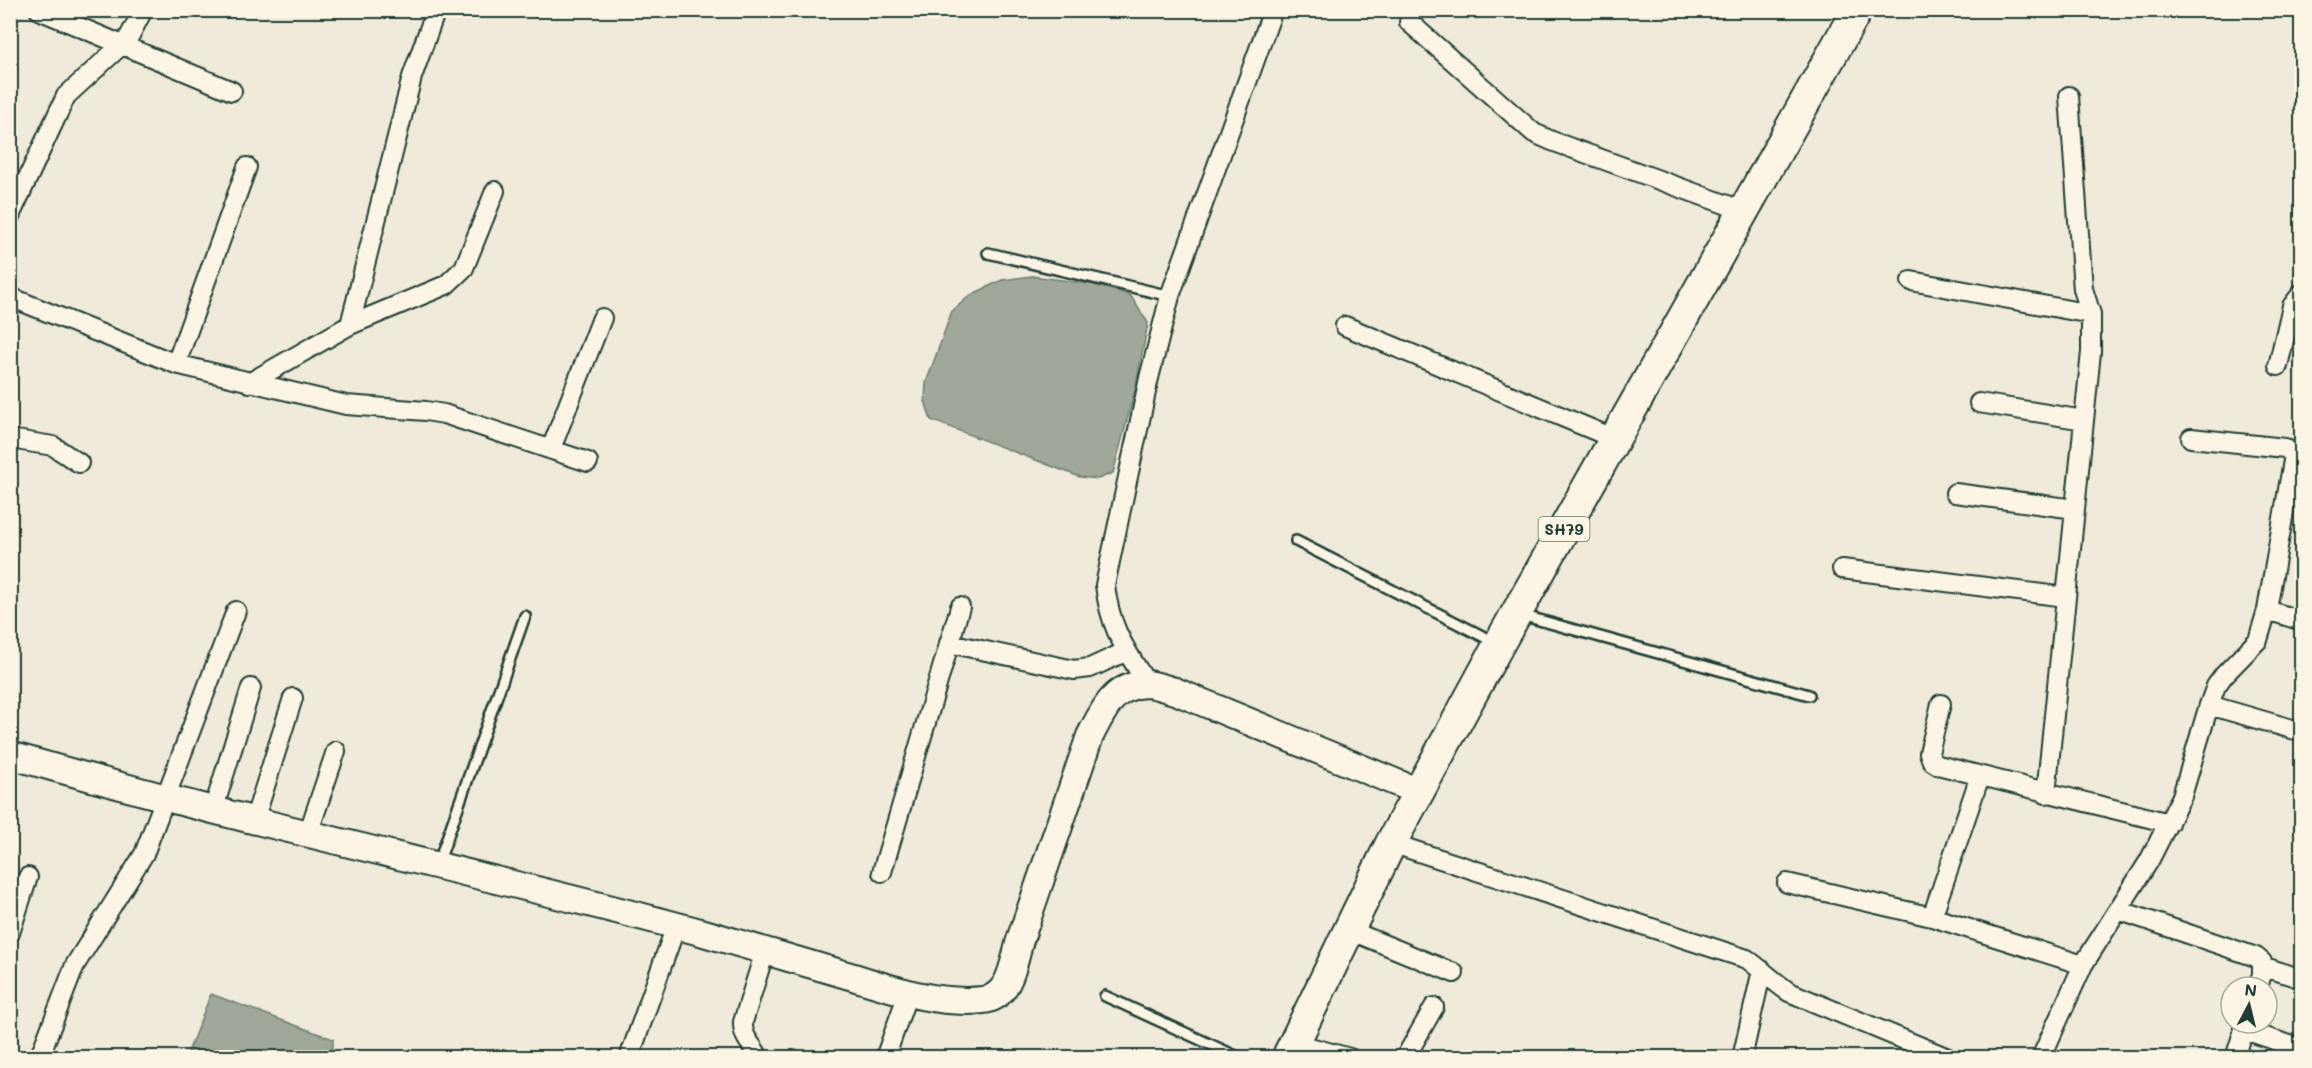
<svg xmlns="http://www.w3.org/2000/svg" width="2312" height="1068" font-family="Mali,sans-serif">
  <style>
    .water { fill: #9fa89a; stroke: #6c7d71; stroke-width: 1.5 }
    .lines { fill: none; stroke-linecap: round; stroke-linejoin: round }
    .lane-casing { stroke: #1f3d34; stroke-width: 14 }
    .street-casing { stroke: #1f3d34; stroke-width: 22 }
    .secondary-casing { stroke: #1f3d34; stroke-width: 30 }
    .primary-casing { stroke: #1f3d34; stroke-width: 34 }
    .lane { stroke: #fcf5e5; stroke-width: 9 }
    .street { stroke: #fcf5e5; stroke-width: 18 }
    .secondary { stroke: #fcf5e5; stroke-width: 26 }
    .primary { stroke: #fcf5e5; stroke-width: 30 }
    .labels { text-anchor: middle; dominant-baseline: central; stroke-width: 5; stroke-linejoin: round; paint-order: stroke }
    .shield { fill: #fcf5e5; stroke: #617469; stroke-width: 1.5 }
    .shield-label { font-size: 15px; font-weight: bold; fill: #1f3d34 }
  </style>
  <rect width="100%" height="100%" fill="#efeada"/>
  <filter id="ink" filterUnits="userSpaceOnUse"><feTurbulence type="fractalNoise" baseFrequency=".0167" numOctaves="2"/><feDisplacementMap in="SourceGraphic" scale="12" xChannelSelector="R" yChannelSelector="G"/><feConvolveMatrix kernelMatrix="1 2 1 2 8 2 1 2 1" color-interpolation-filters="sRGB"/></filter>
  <g filter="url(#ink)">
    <!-- water -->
    <path class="water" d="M1032 276 1091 284 1130 295 1148 323 1135 390 1113 473 1098 479 1080 477 931 420 925 401 926 383 952 311 971 295 1002 280Z
      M211 994 333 1039V1046L329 1057H186Z"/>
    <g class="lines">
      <defs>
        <path id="lane" d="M988 253 1170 296
          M1296 541 1494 642
          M1521 615 1809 695
          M438 864 525 616
          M1105 996 1240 1058"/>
        <path id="street" d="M39 10 232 91
          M1409 22 1534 133 1552 141 1744 211
          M10 216 66 96 128 39 143 10
          M1911 281 2091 314
          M10 297 176 364 346 405 426 411 444 414 588 462
          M350 325 412 77 436 10
          M1345 326 1615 439
          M176 364 247 167
          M2278 366 2292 306 2302 293
          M249 383 350 325 446 285 464 268 495 191
          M1979 403 2084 420
          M10 439 53 446 79 463
          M551 449 602 318
          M1955 493 2075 509
          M1842 569 2066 597
          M2267 610 2302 621
          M949 643 1074 670 1090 668 1127 651
          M1147 684C1125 648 1110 629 1105 585L1149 378 1170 296 1273 10
          M1941 704 1929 753 1932 761 1938 765 2169 823
          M2209 705 2302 732
          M2046 794 2091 352V314L2083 289 2069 96
          M213 811 251 688
          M254 821 293 698
          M308 834 336 751
          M1391 843 1747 959C1762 970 1774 982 1789 992L1948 1058
          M882 872 960 607
          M1787 883 1932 917 2083 965
          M2118 910 2256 957 2262 962V974L2258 987
          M1932 917 1980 776
          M1349 930 1454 973
          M10 933 28 877
          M2262 966 2302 979
          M2244 1030 2302 1049
          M1295 1043 1350 1058
          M39 1058 75 965 144 854 236 611
          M629 1058 676 926
          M759 1058C753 1044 742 1039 743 1022L765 951
          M885 1058 908 993
          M1405 1058 1434 1007
          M1742 1058 1762 970
          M2041 1058 2083 965 2149 861 2182 796 2209 705 2216 686 2224 675 2258 640 2267 610 2294 455 2285 448 2191 438
          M2235 1058 2246 1023"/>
        <path id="secondary" d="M10 755C240 822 474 871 704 933 753 947 801 962 850 976 893 989 937 1005 983 1000 1010 998 1014 961 1020 940L1090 736C1103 711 1113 685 1146 684 1155 684 1166 689 1175 691L1419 792"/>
        <path id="primary" d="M1287 1058 1391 843 1499 644 1857 10"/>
      </defs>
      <!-- lane casing -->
      <use href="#lane" class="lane-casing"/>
      <!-- street casing -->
      <use href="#street" class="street-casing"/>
      <!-- secondary casing -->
      <use href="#secondary" class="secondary-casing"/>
      <!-- primary casing -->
      <use href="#primary" class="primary-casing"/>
      <!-- lane -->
      <use href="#lane" class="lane"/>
      <!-- street -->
      <use href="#street" class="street"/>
      <!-- secondary -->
      <use href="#secondary" class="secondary"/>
      <!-- primary -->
      <use href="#primary" class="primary"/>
    </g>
  </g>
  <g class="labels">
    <!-- shield labels -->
    <rect class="shield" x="1538.5" y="517" width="51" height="24" rx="4.5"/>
    <g class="shield-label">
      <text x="1564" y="529">SH79</text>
    </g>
  </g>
  <!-- margin -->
  <rect width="2312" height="1068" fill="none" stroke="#fcf5e5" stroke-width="36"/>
  <rect x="18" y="18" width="2276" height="1032" fill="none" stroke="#1f3d34" stroke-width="2" filter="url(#ink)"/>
  <!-- north arrow -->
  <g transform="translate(2249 1005) rotate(7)"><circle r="28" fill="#fcf5e5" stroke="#a4ab9e" stroke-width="1.5"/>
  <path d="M0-4.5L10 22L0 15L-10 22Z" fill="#1f3d34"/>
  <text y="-9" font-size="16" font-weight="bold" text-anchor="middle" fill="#1f3d34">N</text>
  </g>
</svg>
